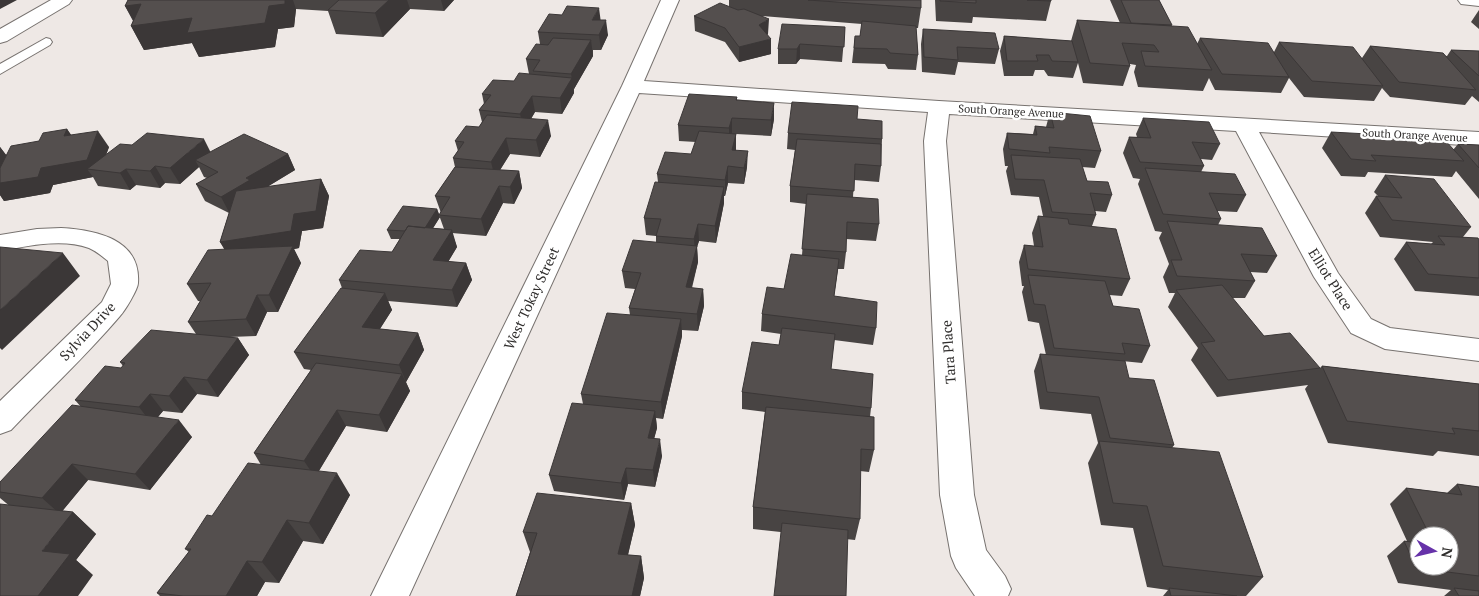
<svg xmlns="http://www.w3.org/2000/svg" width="1479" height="596" font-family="'PT Serif',serif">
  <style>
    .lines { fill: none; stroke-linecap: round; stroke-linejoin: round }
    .lane-casing { stroke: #77726f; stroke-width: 2 }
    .street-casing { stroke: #77726f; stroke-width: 2 }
    .lane { fill: #fff; fill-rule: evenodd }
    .street { fill: #fff; fill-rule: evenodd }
    .wall { fill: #484443; fill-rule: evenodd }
    .shaded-wall { fill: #3b3737 }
    .building { fill: #544f4e; stroke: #3b3737 }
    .labels { text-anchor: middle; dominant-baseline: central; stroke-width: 5; stroke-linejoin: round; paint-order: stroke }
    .far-street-label { font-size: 11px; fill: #302e2d; stroke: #fff }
    .street-label { font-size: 14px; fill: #302e2d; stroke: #fff }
  </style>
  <rect width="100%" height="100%" fill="#eee8e5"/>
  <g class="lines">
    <defs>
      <path id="lane" d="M46 38 50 39 52 42 50 45 0 74V64Z"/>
      <path id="street" d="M51 0H72L69 4 7 41 0 43V29Z
        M661 0H679L644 81 939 101 1479 132V146L1259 132 1338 273 1371 319 1390 328 1479 339V361L1385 349 1351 333 1314 277 1236 131 949 114 946 141 974 495 986 550 1005 576 1011 589 1008 596H975L956 568 951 556 940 495 924 141 928 112 639 93 409 596H371L622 86Z
        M1458 0H1479V6L1461 4Z
        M61 228C96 230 141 239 138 283 138 289 125 311 120 316 86 356 47 392 11 430L0 434V401L102 302 111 284 108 261C102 256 96 251 89 248 62 238 27 246 0 251V235L37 229Z"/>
    </defs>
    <!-- lane casing -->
    <use href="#lane" class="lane-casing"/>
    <!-- street casing -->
    <use href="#street" class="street-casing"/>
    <!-- lane -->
    <use href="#lane" class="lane"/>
    <!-- street -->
    <use href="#street" class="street"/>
  </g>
  <!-- wall -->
  <path class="wall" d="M128 0H454L444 11 410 9 383 37 336 34 328 11 296 9 294 27 278 29 275 47 199 57 192 43 144 50 131 26 133 21 125 6Z
    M729 0H921V8L918 28H916L918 55 916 70 888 69 885 64 852 63 855 36H860L862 24 762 16 768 34 767 35 771 54 739 62 725 42 695 31 694 16 729 7Z
    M935 0H1051V1L1046 21 973 17 972 23 936 21Z
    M1110 0H1159L1172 26 1197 44 1200 38 1274 52 1279 42 1362 58 1370 46 1447 56 1451 50 1479 51V102L1472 96 1465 105 1390 97 1382 88 1374 101 1304 97 1289 78 1281 93 1215 90 1209 78 1203 91 1138 87 1134 72 1136 65 1130 64V66L1123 86 1083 83 1078 63 1073 78 1048 76 1044 70H1035L1033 76H1004L1000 51 1004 36 1071 41 1077 20 1120 23Z
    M1479 10V29L1471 22Z
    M600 20 608 35 601 50H593V56L574 89V93L562 114 535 112 531 119 551 136 540 157 510 154 500 170 519 171 522 188 514 204 503 203 486 236 452 233 457 247 448 262 466 263 472 280 457 307 388 301 392 310 380 329 418 333 424 350 406 382 410 391 387 432 346 426 319 471 350 495 323 544 303 541 279 583 265 582 257 596H160L157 593 189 552 185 549 212 516 261 465 254 453 311 370 304 369 294 352 342 288 339 280 392 252 400 239H391L387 230 437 209 440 217 433 228 444 229 439 215 441 213 435 196 455 167 453 158 458 151 455 141 479 127 482 122 479 110 484 104 482 94 514 81 529 74 526 59 540 44 538 32Z
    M845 27 842 62 800 59 796 64H778V49Z
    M923 29 999 49 995 64 958 62 955 75 922 72 921 44Z
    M737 97V100L774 119 771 136 736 134V150L747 167 744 184 728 183 725 196H724V203L716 243 699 241 697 247 698 262 692 288 703 289 704 306 698 331 682 330V336L663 419 656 418 657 428 654 438 662 456 655 487 628 484 624 500 554 491 549 475 583 404 581 394 630 315 629 308 635 289 625 288 622 271 656 242V236L646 235 644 218 658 182 657 174 691 154 696 142 679 141 678 125Z
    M1050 112 1101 151 1095 168 1082 167 1087 181 1112 195 1106 212 1095 211 1096 215 1092 226 1130 279 1122 296 1109 295 1113 306 1150 346 1142 363 1122 361 1129 378 1174 445 1172 448 1263 577 1246 596H1163L1168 590 1147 587 1133 528 1101 525 1088 463 1098 443 1091 414 1040 409 1034 371 1040 354 1046 355 1039 323 1028 321 1022 292 1024 286H1022L1019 262 1024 245 1034 246 1032 233 1038 216H1043L1039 197 1011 195 1006 171 1008 166H1005L1003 149 1007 133 1033 134 1035 126 1046 127Z
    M1143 118 1220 144 1212 160 1201 159 1204 166 1201 172 1246 195 1237 212 1217 211 1221 219 1218 225 1277 256 1267 273 1250 272 1255 281 1245 298H1232L1264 336 1320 368 1322 366 1479 384V456L1438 451 1433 456 1328 443 1305 389 1308 385 1217 397 1191 360 1198 348 1168 307 1175 293H1169L1163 277 1169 264 1159 238 1162 232 1155 231 1138 184 1140 179 1133 178 1123 153 1129 137H1137L1136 134Z
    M857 119 882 139 881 166 879 182 854 180 853 197 879 224 876 241 846 239V252L844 269H838L834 296 876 328 873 345 834 340 831 369 871 408 870 417 874 450 869 472 860 471V519L855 540 753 529V507L765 412 742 409V392L779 345 781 334 761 331 762 314 784 289 802 255 806 204 790 202V186L795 150 787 149 788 133Z
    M67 129 71 135 109 147 106 155 210 152 288 154 295 170 267 187 321 179 329 196 323 228 302 231 299 248 294 249 301 263 278 312H267L256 336 230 337 238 338 249 355 218 397 197 394 182 413 163 411 158 417 192 437 150 490 88 480 62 511 73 512 96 534 76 560 93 575 0 498V482L81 407 75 400 121 368 123 366 120 362 196 334 188 322 200 301H198L187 284 225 249 220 242 229 213 205 201 196 184 207 178 204 177 199 167 180 184 165 183 160 188 136 185 130 190 98 186 93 177 53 185 50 193 4 201 0 195V147L6 155Z
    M1331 132 1453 150 1458 144 1479 145V199L1456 171 1452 177 1368 172 1365 177 1341 176 1322 148Z
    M1385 175 1471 227 1463 237 1479 240V296L1415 291 1394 259 1406 242 1431 244 1433 242 1380 237 1365 213 1376 196H1378L1374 192Z
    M1457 484 1479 487V596H1444L1451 590 1398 583 1387 556 1404 541H1407L1390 504 1406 488 1447 493ZM1419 536H1449L1419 566Z
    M631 503 635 525 628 555 641 556 644 578 640 596H516L530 552 523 532Z"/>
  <!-- shaded-wall -->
  <path class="shaded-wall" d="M0 0H17L0 9Z
    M285 0H293L296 9 294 27 278 29 275 47 199 57 192 43 144 50 131 26 136 25 125 6 141 4 269 6Z
    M389 0H407L410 9 383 37 375 13Z
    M441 0H454L444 11Z
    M599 8 601 23 592 20Z
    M769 19 768 34 758 40 759 25Z
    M606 20 608 35 601 50 599 35Z
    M771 39V54L739 62V47Z
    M591 40 593 56 574 89 571 74Z
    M800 44V59L796 64 797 49Z
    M572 78 574 93 562 114 560 98Z
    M532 96 535 112 524 130 520 114Z
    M774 103V119L771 136V120Z
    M732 118V134L729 144V128Z
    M548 120 551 136 540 157 536 140Z
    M67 129 78 145 64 136Z
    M98 131 109 147 100 171 87 169 93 177 53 185 50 193 4 201 0 195V147L10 160 41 168Z
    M736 134V150L732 166V150Z
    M506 138 510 154 495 178 491 162Z
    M204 139 212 155 195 160 199 167 180 184 170 168Z
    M748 151 747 167 744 184V168Z
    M288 154 295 170 257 193 230 214 221 197 246 178Z
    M155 166 165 183 160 188 150 171Z
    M728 166V183L725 196V180Z
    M126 169 136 185 130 190 120 173Z
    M519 171 522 188 514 204 510 187Z
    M321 179 329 196 323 228 302 231 299 248 294 249 301 263 278 312 269 295 230 259 220 242 294 214Z
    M499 186 503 203 486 236 481 219Z
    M724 187V203L716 243 715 226Z
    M437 209 440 217 425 241 422 232Z
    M698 224 699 241 697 247 698 262 687 304 686 287 695 254 694 239Z
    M452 230 457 247 439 277 433 260Z
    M63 253 80 276 2 350 0 348V310Z
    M466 263 472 280 457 307 452 290Z
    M703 289 704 306 698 331 697 314Z
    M385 293 392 310 370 344 362 327Z
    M257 295 267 312 256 336 246 319Z
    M681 319 682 336 663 419 661 402Z
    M418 333 424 350 406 382 399 365Z
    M238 338 249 355 218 397 207 380Z
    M402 374 410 391 387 432 379 415Z
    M184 377 197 394 182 413 169 396Z
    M150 394 163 411 152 424 139 407Z
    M337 410 346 426 315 477 304 461Z
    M655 411 657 428 650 455 648 438Z
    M179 420 192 437 150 490 135 474Z
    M660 439 662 456 655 487 653 470Z
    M72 464 88 480 60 514 42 498Z
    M626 468 628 484 624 500 621 483Z
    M337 473 350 495 323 544 309 523Z
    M631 503 635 525 623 575 618 554Z
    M73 512 96 534 76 560 93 575 78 596H37L42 551Z
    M287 520 303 541 279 583 262 562Z
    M641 556 644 578 640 596H632Z
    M247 561 265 582 257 596H226Z"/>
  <!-- building -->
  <path class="building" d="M128 0H285V4L269 6 265 23 187 33 192 18 131 26 141 4 125 6Z
    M339 0H389L375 13 328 10Z
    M808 0H921V8Z
    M940 0H976V3L940 1Z
    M1027 0H1051V1Z
    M1121 0H1159L1172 25 1131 23Z
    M720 3 738 10 744 9 769 19 759 25 771 39 739 47 725 28 694 16Z
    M567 6 599 8 592 20H606L599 35 538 32 549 14 562 15Z
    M1077 20 1188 27 1212 70 1145 66 1141 51 1159 52 1154 45 1122 43 1130 66 1090 63Z
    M862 21 916 26 918 55 890 53 887 49 854 48 855 36H860Z
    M782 24 845 27 844 47 800 44 797 49H778Z
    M923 29 995 33 999 49 957 47 958 60 924 57Z
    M1004 36 1072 41 1078 62 1052 61 1049 55H1036L1038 61H1007Z
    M553 38 591 40 571 74 533 71 540 60 526 59 536 44 548 45Z
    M1200 38 1268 43 1289 77 1222 74Z
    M1279 42 1353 47 1383 86 1312 81Z
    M1370 46 1443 53 1476 90 1399 82Z
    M1451 50 1479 51V76Z
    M519 73 572 78 560 98 532 96 520 114 479 110 491 95 482 94 493 80 514 81Z
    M689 94 737 97 736 100 774 103 771 120 732 118 729 128 678 125Z
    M792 102 858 106 857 119 882 121V139L788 133Z
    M1050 112 1090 116 1101 151 1049 147 1050 153 1009 149 1007 133 1037 135 1035 126 1054 128Z
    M487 115 548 120 536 140 506 138 491 162 453 158 464 142 455 141 466 126 479 127Z
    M1143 118 1209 122 1220 144 1192 142 1204 166 1140 162 1129 137 1151 138Z
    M67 129 64 136 98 131 87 160 41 168 38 177 0 183V168L11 146 39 141 43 133Z
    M699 131 736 134 732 150 748 151 744 168 728 166 725 180 657 174 665 152 691 154Z
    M1331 132 1443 138 1464 161 1371 155 1376 161 1351 159Z
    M147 133 204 139 170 168 155 166 150 171 126 169 120 173 87 169 120 144 132 145Z
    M244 134 288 154 246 178 250 180 221 197 196 184 218 172 195 160Z
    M797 139 881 144V166L855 164 854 191 790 186Z
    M1458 144 1479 145V168Z
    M1011 155 1080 159 1087 181 1108 182 1112 195 1090 193 1096 215 1052 212 1044 180 1015 179Z
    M455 167 519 171 510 187 499 186 481 219 439 215 450 197 435 196Z
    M1145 168 1235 174 1246 195 1209 193 1221 219 1163 214Z
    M1385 175 1434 179 1471 227 1392 220 1376 196 1402 198Z
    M321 179 316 211 294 214 291 231 220 242 236 191Z
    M655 182 724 187 715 226 698 224 694 239 656 236 661 219 644 218Z
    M807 194 878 199 879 224 847 222 846 252 802 249Z
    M403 206 437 209 425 228 408 226 405 231 387 230Z
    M1038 216 1068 219 1069 224 1116 229 1130 279 1028 269 1024 245 1043 247Z
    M1167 221 1262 228 1277 256 1241 254 1255 281 1177 276 1171 260H1182Z
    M408 226 452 230 433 260 466 263 452 290 339 280 360 250 392 252Z
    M1438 236 1478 238 1479 240V278L1428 274 1406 242 1445 245Z
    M633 240 697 246 686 287 703 289 697 314 629 308 641 273 622 271Z
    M293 246 269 295H257L246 319 188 322 211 283 187 284 208 250Z
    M0 247 63 253 0 310Z
    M791 254 839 259 834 296 877 302 876 328 762 314 767 287 784 289Z
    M1028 275 1105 281 1113 306 1139 309 1150 346 1122 343 1125 354 1054 348 1045 305 1034 304Z
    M1222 285 1264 336 1290 333 1320 368 1228 380 1201 343 1215 341 1176 290Z
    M341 288 385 293 362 327 418 333 399 365 294 352Z
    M607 313 681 319 661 402 581 394Z
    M782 328 835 334 831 369 873 374 871 408 742 392 752 342 779 345Z
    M151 330 238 338 207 380 184 377 169 396 150 394 139 407 75 400 105 366 121 368 125 363 120 362Z
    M1040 354 1125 361 1129 378 1154 380 1174 445 1110 438 1099 397 1047 392Z
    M316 363 402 374 379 415 337 410 304 461 254 453Z
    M1322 366 1479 384V431L1452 428 1455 434 1347 421Z
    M572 403 655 411 648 438 660 439 653 470 626 468 621 483 549 475Z
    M72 405 179 420 135 474 72 464 42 498 0 492V482Z
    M766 407 874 417V450L861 449 860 519 753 507Z
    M1099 441 1219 452 1263 577 1163 566 1147 506 1113 503Z
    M248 463 337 473 309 523 287 520 262 562 247 561 226 596H183L157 593 191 549H185L207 515 212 516Z
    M1457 484 1479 487V576L1416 568 1404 541 1419 543V566H1449V536H1430L1406 488 1462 495Z
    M537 493 631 503 618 554 641 556 632 596H516L537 533 523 532Z
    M0 504 73 512 42 551 70 554 38 596H0Z
    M782 523 848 530 846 596H774Z
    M1169 588 1237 596H1171Z
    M1454 588 1479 591V596H1459Z"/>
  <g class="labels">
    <!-- far-street labels -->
    <g class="far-street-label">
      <text transform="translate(1011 111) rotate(3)">South Orange Avenue</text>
      <text transform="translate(1415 135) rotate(3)">South Orange Avenue</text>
    </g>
    <!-- street labels -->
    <g class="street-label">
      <text transform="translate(1331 279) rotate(58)">Elliot Place</text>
      <text transform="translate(531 298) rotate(-65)">West Tokay Street</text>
      <text transform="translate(87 331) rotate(-47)">Sylvia Drive</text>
      <text transform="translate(948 352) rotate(-94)">Tara Place</text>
    </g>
  </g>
  <!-- north arrow -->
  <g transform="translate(1434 551) rotate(98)"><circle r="24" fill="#ffffff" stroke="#acabab"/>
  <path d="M0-4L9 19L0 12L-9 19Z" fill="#6632a9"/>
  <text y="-8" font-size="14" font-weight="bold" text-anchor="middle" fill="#302e2d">N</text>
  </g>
</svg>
